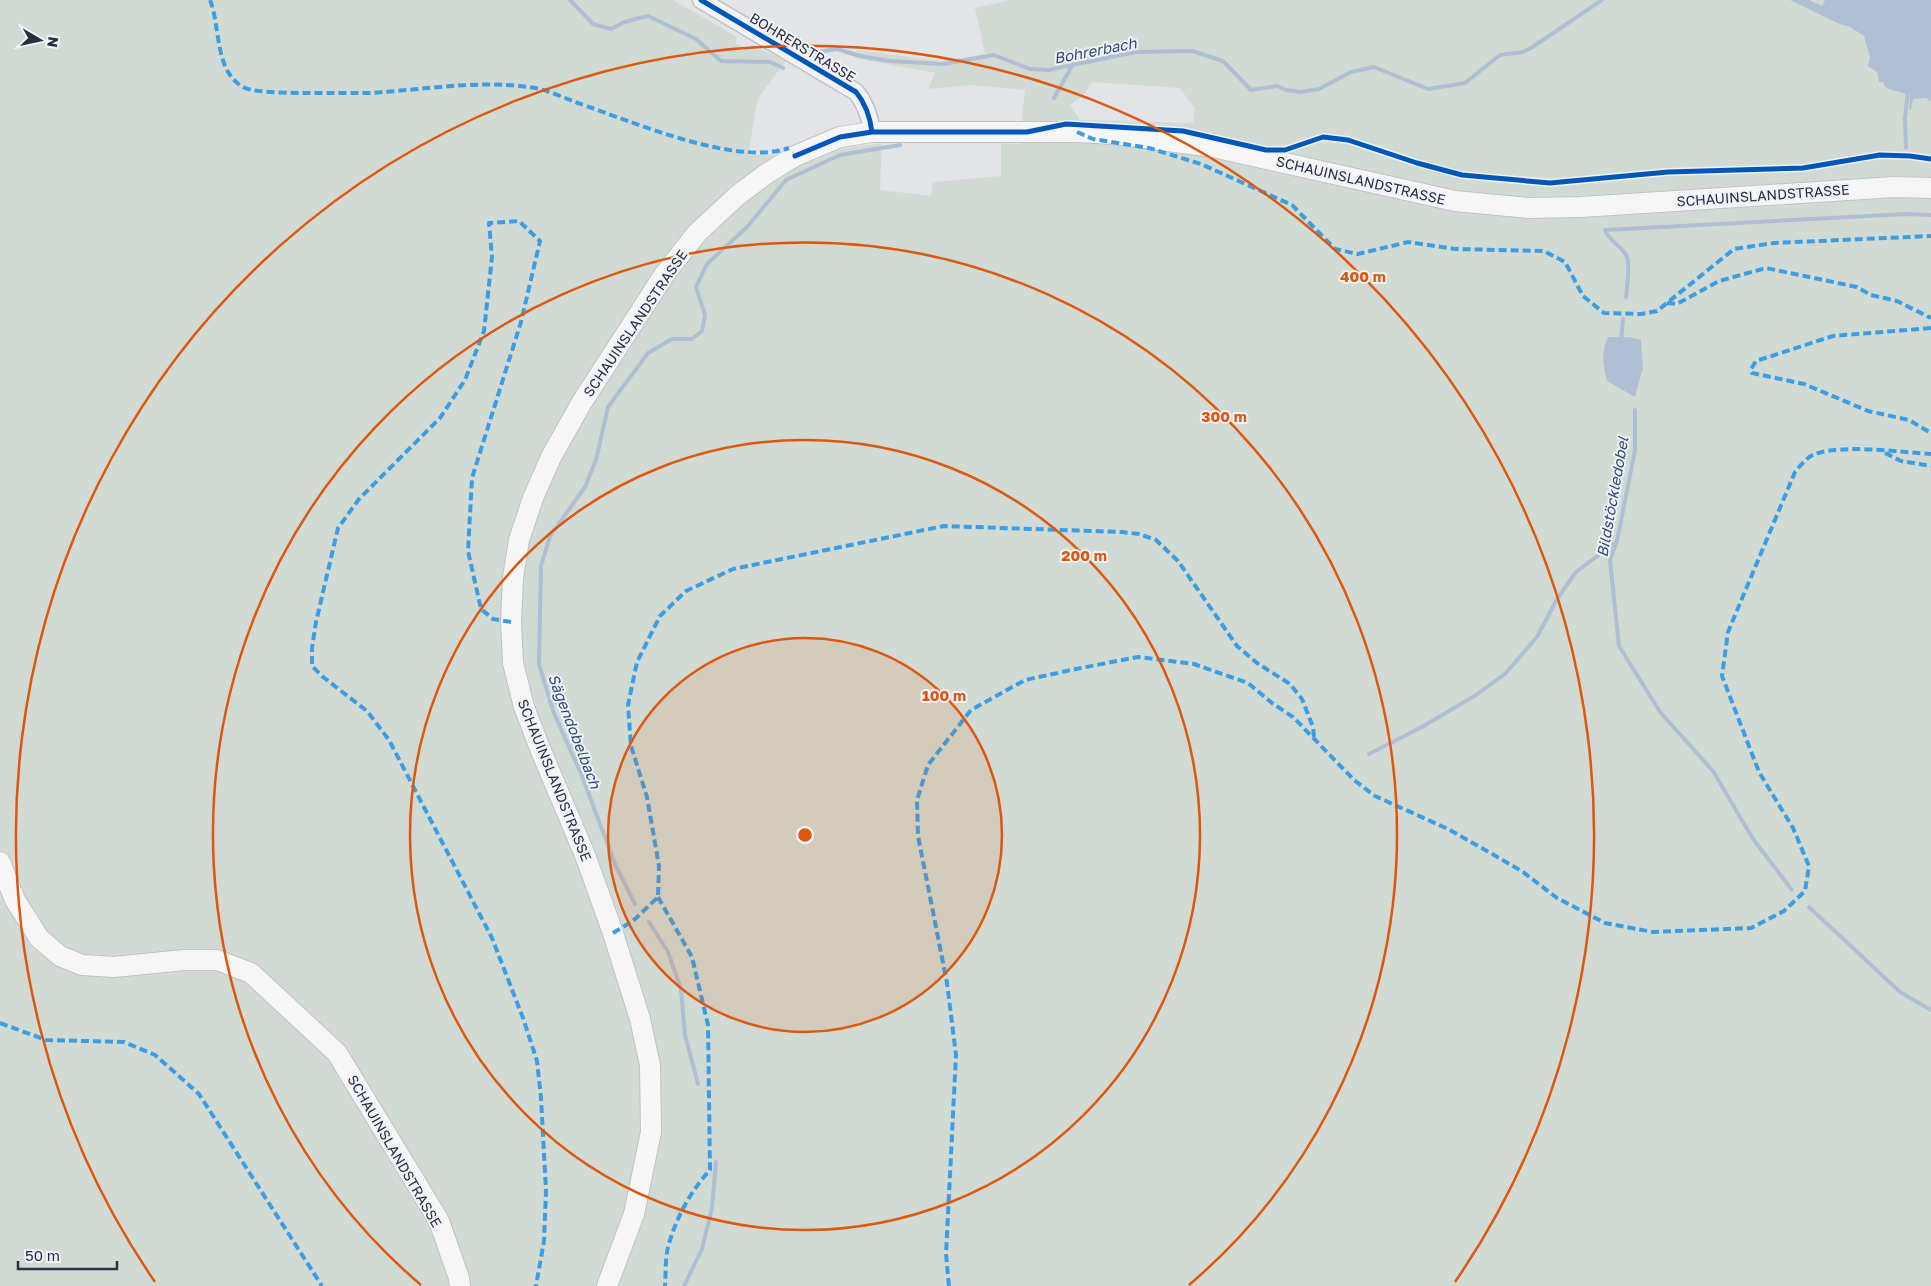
<svg xmlns="http://www.w3.org/2000/svg" width="1931" height="1286" font-family="'Golos Text',sans-serif">
  <style>
    .green { fill: #d2dbd3; fill-rule: evenodd }
    .water { fill: #b0bfd4 }
    .lines { fill: none; stroke-linecap: round; stroke-linejoin: round }
    .stream { stroke: #b0bfd4; stroke-width: 4 }
    .minor-casing { stroke: #c0c2c6; stroke-width: 19 }
    .major-casing { stroke: #bec1c6; stroke-width: 22 }
    .minor { stroke: #f2f2f4; stroke-width: 16 }
    .major { stroke: #f6f6f7; stroke-width: 20 }
    .quiet { stroke: #3d9de3; stroke-width: 4; stroke-dasharray: 8 4; stroke-linecap: butt }
    .cycleway-casing { stroke: #f0f2f7; stroke-width: 8 }
    .cycleway { stroke: #0057b8; stroke-width: 5 }
    .ring { fill: none; stroke: #de570f; stroke-width: 2.5 }
    .labels { text-anchor: middle; dominant-baseline: central; stroke-width: 4; stroke-linejoin: round; paint-order: stroke }
    .street-label { font-size: 14px; fill: #283042; stroke: #f0f2f7 }
    .water-label { font-size: 15px; font-style: italic; fill: #304c77; stroke: #f0f2f7 }
    .centre { fill: #de570f; stroke: #f0f2f7; stroke-width: 2.5 }
    .ring-label { font-size: 15px; text-anchor: middle; font-weight: bold; fill: #de570f; stroke: #f0f2f7; stroke-width: 4; stroke-linejoin: round; paint-order: stroke }
  </style>
  <rect width="100%" height="100%" fill="#e2e4e8"/>
  <!-- green -->
  <path class="green" d="M0 0H673L737 37 736 43 746 48 752 45 786 61 758 98 748 155H778L788 171 842 149 882 143 880 190 931 196 933 182 1001 176V143L1019 144 1025 90 971 85 928 89 935 73 854 58 857 50 941 61 985 54 975 8 1010 0H1931V1286H0ZM1092 82 1180 88 1195 109 1193 123 1080 120 1070 105 1084 95ZM1643 368 1635 397 1607 380Z"/>
  <!-- water -->
  <path class="water" d="M1790 0H1809L1822 6 1825 0H1931V102L1926 98 1913 99 1911 110 1909 109 1910 95 1886 88 1883 82H1879L1877 72 1868 66 1870 57 1864 36 1850 27 1837 23Z
    M1608 337H1629L1641 340 1643 368 1635 397 1607 381C1603 365 1601 352 1608 337Z"/>
  <g class="lines">
    <!-- stream -->
    <path class="stream" d="M570 0 593 24 611 29 624 22 648 16 696 39 721 61 770 62 783 68
      M816 52 837 49 860 56 890 61 943 64 994 55 1030 69 1048 70 1136 52 1192 51 1223 61 1251 90 1277 86 1286 90 1301 92 1319 89 1351 72 1374 67 1428 89 1465 83 1500 55 1523 52 1531 48 1602 0
      M1054 98 1073 64
      M1906 148 1905 119 1908 90
      M1626 297C1627 288 1630 265 1627 257 1623 246 1610 243 1605 230L1906 214 1931 215
      M1621 342 1623 319
      M1635 410V450L1617 541 1610 560 1619 646 1660 712 1713 771 1753 839 1792 890
      M1369 754 1422 727 1476 695 1505 674 1537 637 1557 599 1576 572 1616 542
      M635 904 615 864 582 776 553 711 539 664 541 566 550 536 585 487 596 460 608 407 648 353 672 339H692L702 331 705 315 696 287 707 264 747 227 786 180 840 155 900 145
      M1809 907 1900 992 1931 1010
      M649 922 668 952 681 989 685 1035 698 1084
      M684 1286 702 1249 712 1208 716 1162"/>
    <defs>
      <path id="minor" d="M701 0 856 92C866 104 870 117 872 132"/>
      <path id="major" d="M0 862 15 900 39 938 60 956 82 965 114 967 184 960H217L251 973 337 1053 439 1221 459 1278 460 1286
        M607 1286 634 1214 651 1132 650 1065 640 1019 613 933 585 855 541 751 524 707 513 663 511 622 513 578 519 540 533 498 551 457 582 402 664 275 697 233 738 195 766 174 795 156 840 137 872 132H1077L1115 134 1213 147 1455 201 1529 208 1581 207 1894 187 1931 188"/>
    </defs>
    <!-- minor casing -->
    <use href="#minor" class="minor-casing"/>
    <!-- major casing -->
    <use href="#major" class="major-casing"/>
    <!-- minor -->
    <use href="#minor" class="minor"/>
    <!-- major -->
    <use href="#major" class="major"/>
    <!-- quiet -->
    <path class="quiet" d="M210 0C221 28 214 73 245 88 257 93 295 93 309 93 329 93 349 93 369 93 424 90 480 79 535 88 550 91 564 98 578 103 631 121 736 167 789 148
      M1077 132 1093 139 1149 148 1201 164 1292 205 1335 249 1358 254 1408 242 1455 249 1544 251 1565 262 1583 296 1604 313 1641 314 1657 311 1734 249 1774 243 1931 236
      M1667 303 1677 304 1719 281 1766 268 1857 287 1871 295 1897 301 1931 318
      M1931 328 1833 336 1756 361 1751 369 1752 373 1804 384 1868 411 1909 420 1931 433
      M1885 453 1901 461 1931 466
      M511 622 493 619 481 609 468 551 472 478 521 322 540 241 519 221 489 223 492 257 484 331 465 380 440 418 359 499 338 528 316 622 312 648V666L323 677 367 711 389 740 492 938 523 1018 537 1061 541 1098 546 1191 544 1241 536 1286
      M658 897 692 957 708 1025 710 1170C690 1192 676 1218 668 1247 665 1259 666 1274 665 1286
      M613 933 633 921 658 897 659 866 647 797 631 746 628 705 637 662 660 616 686 591 733 569 944 526 1122 532 1139 534 1156 540 1178 561 1237 646 1257 663 1290 684 1302 699 1313 727 1314 737
      M0 1023 46 1040 124 1042 155 1055 199 1094 322 1286
      M949 1286 946 1254 956 1055 947 983 918 836 917 800 928 765 971 710 1025 680 1076 669 1138 657 1194 664 1248 683 1272 703 1293 717 1354 780 1375 796 1448 829 1501 859 1523 872 1557 898 1605 923 1653 932 1751 928 1784 911 1805 891 1809 866 1793 828 1759 772 1722 676 1728 632 1795 472C1800 466 1808 456 1815 454 1843 444 1900 452 1931 454"/>
    <defs>
      <path id="cycleway" d="M701 0 856 92C866 104 870 117 872 132
        M795 156 840 137 872 132H1027L1066 124 1183 131 1266 150H1285L1323 137 1348 140 1417 163 1462 175 1550 183 1668 172 1803 168 1880 155 1910 156 1931 159"/>
    </defs>
    <!-- cycleway casing -->
    <use href="#cycleway" class="cycleway-casing"/>
    <!-- cycleway -->
    <use href="#cycleway" class="cycleway"/>
  </g>
  <!-- distance rings -->
  <circle cx="805" cy="835" r="197" fill="#de570f" fill-opacity=".12"/>
  <g class="ring">
    <circle cx="805" cy="835" r="197"/>
    <circle cx="805" cy="835" r="395"/>
    <path d="M421 1285A592 592 0 1 1 1189 1285"/>
    <path d="M155 1282A789 789 0 1 1 1455 1282"/>
  </g>
  <g class="labels">
    <!-- street labels -->
    <g class="street-label">
      <text transform="translate(803 47) rotate(31)">BOHRERSTRASSE</text>
      <text transform="translate(1361 180) rotate(13)">SCHAUINSLANDSTRASSE</text>
      <text transform="translate(1763 195) rotate(-4)">SCHAUINSLANDSTRASSE</text>
      <text transform="translate(635 323) rotate(-56)">SCHAUINSLANDSTRASSE</text>
      <text transform="translate(555 780) rotate(68)">SCHAUINSLANDSTRASSE</text>
      <text transform="translate(395 1151) rotate(60)">SCHAUINSLANDSTRASSE</text>
    </g>
    <!-- water labels -->
    <g class="water-label">
      <text transform="translate(1095 50) rotate(-11)">Bohrerbach</text>
      <text transform="translate(1612 497) rotate(-80)">Bildstöckledobel</text>
      <text transform="translate(575 731) rotate(69)">Sägendobelbach</text>
    </g>
  </g>
  <circle cx="805" cy="835" r="8" class="centre"/>
  <g class="ring-label">
    <text x="1363" y="282">400 m</text>
    <text x="1224" y="422">300 m</text>
    <text x="1084" y="561">200 m</text>
    <text x="944" y="701">100 m</text>
  </g>
  <!-- north arrow -->
  <g transform="translate(40 40) rotate(99)" stroke="#f0f2f7" stroke-width="4" paint-order="stroke">
  <path d="M0-4L9 19L0 12L-9 19Z" fill="#283042"/>
  <text y="-8" font-size="14" font-weight="bold" text-anchor="middle" fill="#283042">N</text>
  </g>
  <!-- scale -->
  <path d="M18 1261v8h99v-8" fill="none" stroke="#283042" stroke-width="2.5"/>
  <text x="25" y="1261" font-size="15" fill="#283042" stroke="#f0f2f7" stroke-width="4" paint-order="stroke">50 m</text>
</svg>
